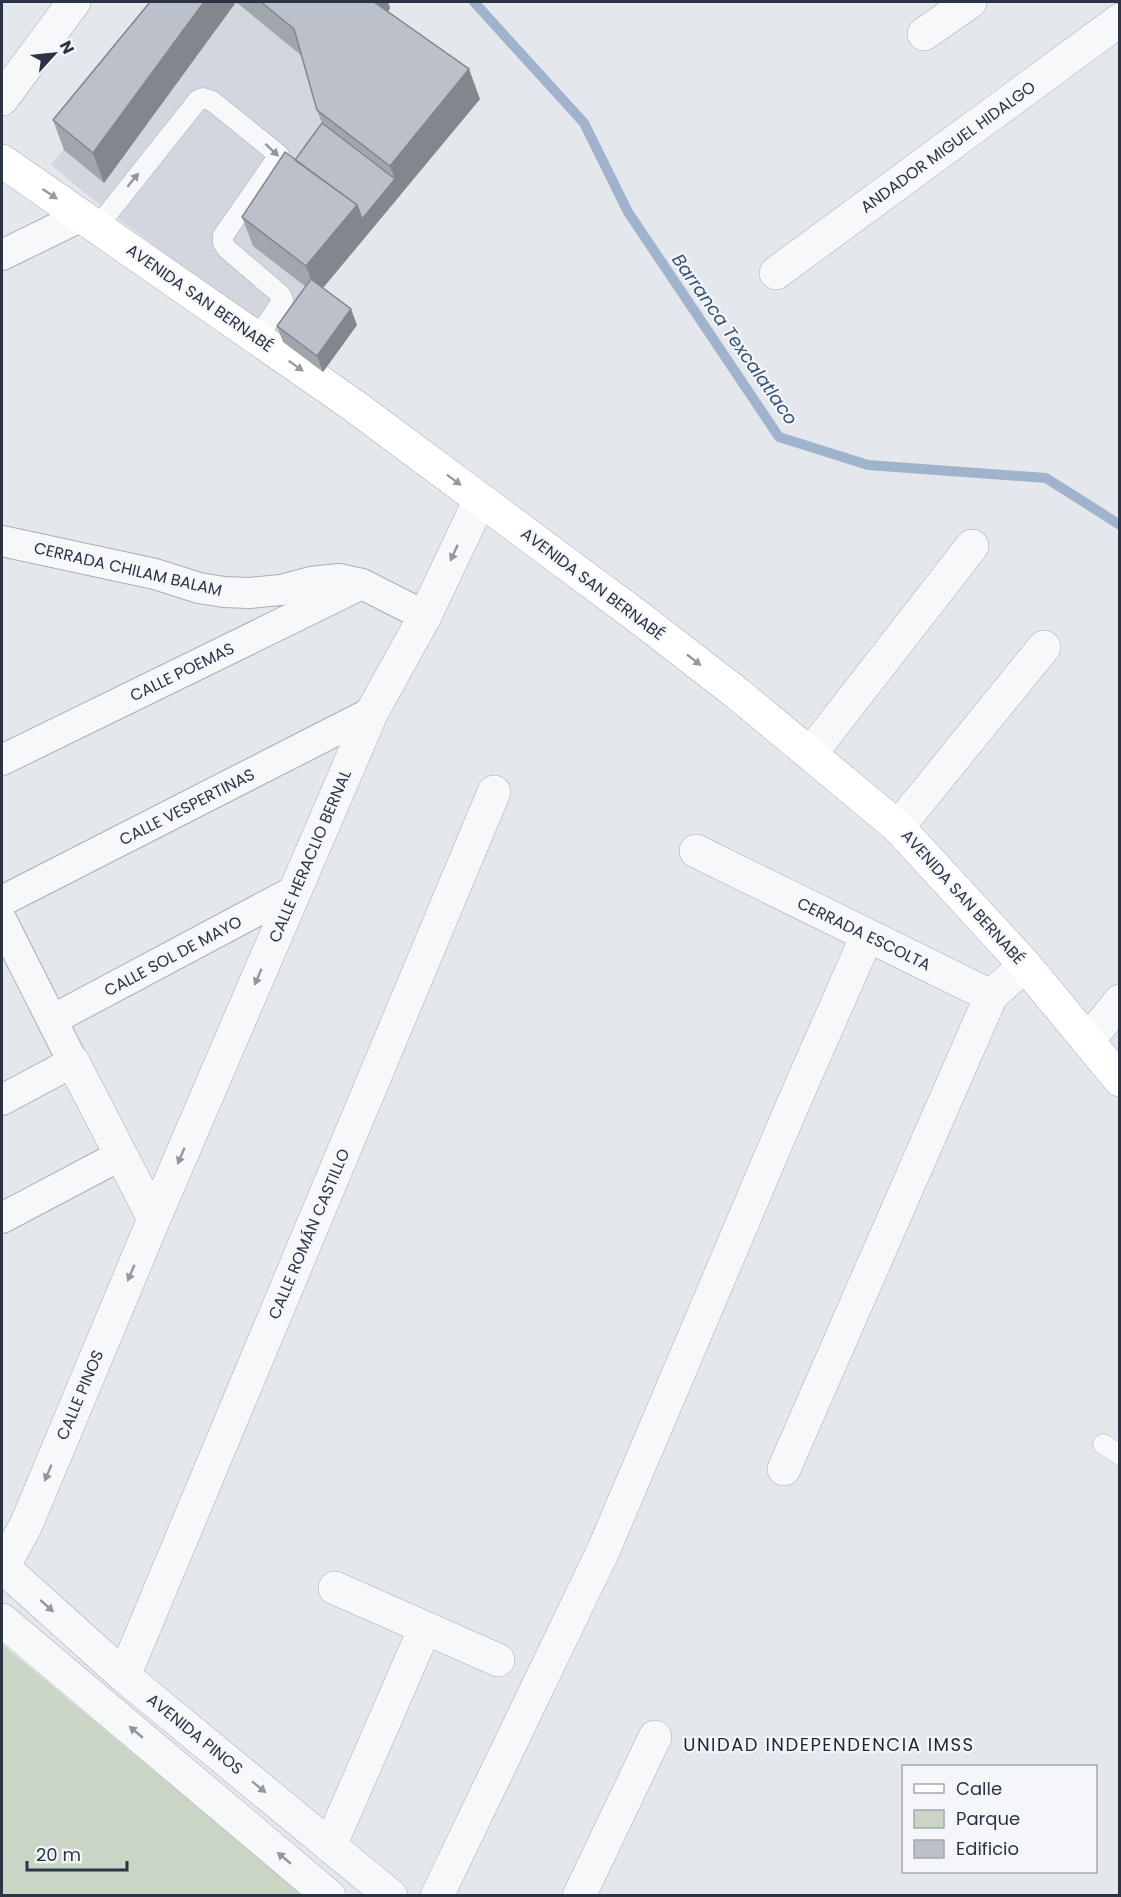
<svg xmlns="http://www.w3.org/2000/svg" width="1121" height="1897" font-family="Poppins,sans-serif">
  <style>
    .built { fill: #d2d6de }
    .green { fill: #c9d6c5 }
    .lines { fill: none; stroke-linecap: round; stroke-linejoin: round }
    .stream { stroke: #9fb4cc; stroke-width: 10 }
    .service-casing { stroke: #a9aeb7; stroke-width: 21 }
    .pedestrian-casing { stroke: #a9aeb7; stroke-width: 32 }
    .minor-casing { stroke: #a9aeb7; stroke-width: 34 }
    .secondary-casing { stroke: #a9aeb7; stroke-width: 34 }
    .service { stroke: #f7f8fa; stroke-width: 20 }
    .pedestrian { stroke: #f7f8fa; stroke-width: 30 }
    .minor { stroke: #f7f8fa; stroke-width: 33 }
    .secondary { stroke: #fff; stroke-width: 33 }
    .wall { fill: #a1a5ae }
    .shaded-wall { fill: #83868d }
    .building { fill: #bbc0ca; stroke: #83868d; stroke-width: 1.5 }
    .oneway { fill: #9196a0 }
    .oneway2 { fill: #959aa2 }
    .labels { text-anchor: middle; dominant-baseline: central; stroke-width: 4.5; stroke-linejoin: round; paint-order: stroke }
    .street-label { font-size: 16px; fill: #2b3445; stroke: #f4f6f9 }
    .water-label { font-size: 18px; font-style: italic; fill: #34527a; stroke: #f4f6f9 }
    .neighbourhood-label { font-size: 18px; letter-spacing: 1.5px; fill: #1d2536; stroke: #f4f6f9 }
  </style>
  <rect width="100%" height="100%" fill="#e4e7ec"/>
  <!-- built -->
  <path class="built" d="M185 2H382L378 26 401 195 317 295 283 342 91 198 51 165Z"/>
  <!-- green -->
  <path class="green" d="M2 1644 303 1895H2Z"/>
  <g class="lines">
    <!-- stream -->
    <path class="stream" d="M474 2 584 123 628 212 779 437 868 465 1046 478 1120 525"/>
    <defs>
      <path id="service" d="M98 226 198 100 203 98 212 101 279 155 223 236V243L227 249 281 295 283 300 257 338
        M1103 1444 1120 1455"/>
      <path id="pedestrian" d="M2 255 82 216
        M2 541 155 574 199 588 224 592 249 593 281 590 311 582 339 579 362 584 425 616
        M2 760 362 584
        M2 901 372 712
        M2 921 73 1062 2 1100
        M52 1020 294 891
        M2 1218 121 1155"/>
      <path id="minor" d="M924 34 970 2
        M2 99 74 2
        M776 273 1120 20
        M811 753 972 546
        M898 827 1044 647
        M696 851 991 996 1025 965
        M1088 1041 1120 1001
        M73 1062 154 1219
        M784 1469 991 996
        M3 1567 124 1676 391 1896
        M2 1569 26 1525 154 1219 372 712 425 616 480 500
        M335 1588 498 1660
        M2 1620 329 1896
        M124 1676 494 792
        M330 1846 425 1628
        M437 1896 604 1549 790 1111 867 936
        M579 1896 655 1737"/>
      <path id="secondary" d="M2 161 353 405 641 619 738 694 898 827 1025 965 1120 1080"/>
    </defs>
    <!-- service casing -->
    <use href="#service" class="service-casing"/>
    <!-- pedestrian casing -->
    <use href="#pedestrian" class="pedestrian-casing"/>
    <!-- minor casing -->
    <use href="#minor" class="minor-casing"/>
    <!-- secondary casing -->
    <use href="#secondary" class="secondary-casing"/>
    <!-- service -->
    <use href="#service" class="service"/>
    <!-- pedestrian -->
    <use href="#pedestrian" class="pedestrian"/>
    <!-- minor -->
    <use href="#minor" class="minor"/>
    <!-- secondary -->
    <use href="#secondary" class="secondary"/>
  </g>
  <!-- wall -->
  <path class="wall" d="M150 2H388L390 8 388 12 480 99 323 288 357 325 323 372 283 342 277 326 306 287 253 246 242 217 295 160 322 123 317 110 302 56 236 2 104 183 64 150 53 120Z"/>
  <!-- shaded-wall -->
  <path class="shaded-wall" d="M204 2H236L104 183 93 153Z
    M369 2H388L390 8 378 27Z
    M469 69 480 99 317 295 306 266 357 205 395 179 390 166Z
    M351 309 357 325 323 372 317 356Z"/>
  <!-- building -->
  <path class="building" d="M150 2H204L93 153 53 120Z
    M261 2H374L469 69 390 166 317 110 294 29Z
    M322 123 395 179 362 219 357 205 295 160Z
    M285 152 357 205 306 266 242 217Z
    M311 279 351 309 317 356 277 326Z"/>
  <!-- one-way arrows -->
  <defs><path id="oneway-solid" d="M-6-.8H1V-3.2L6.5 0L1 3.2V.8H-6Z" transform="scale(1.5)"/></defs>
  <g class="oneway">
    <use href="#oneway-solid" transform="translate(272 150) rotate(43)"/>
    <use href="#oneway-solid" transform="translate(133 180) rotate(-51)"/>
    <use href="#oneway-solid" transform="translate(454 553) rotate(115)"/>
    <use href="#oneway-solid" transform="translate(258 977) rotate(113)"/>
    <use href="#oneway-solid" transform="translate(181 1156) rotate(113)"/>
    <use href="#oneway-solid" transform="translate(131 1273) rotate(113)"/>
    <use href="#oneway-solid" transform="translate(48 1473) rotate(113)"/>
    <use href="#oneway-solid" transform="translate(47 1606) rotate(42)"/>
    <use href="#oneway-solid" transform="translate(136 1732) rotate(-140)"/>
    <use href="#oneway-solid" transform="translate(259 1787) rotate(39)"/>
    <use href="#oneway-solid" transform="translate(284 1858) rotate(-140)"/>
  </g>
  <g class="oneway2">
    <use href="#oneway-solid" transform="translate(50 194) rotate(34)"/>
    <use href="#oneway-solid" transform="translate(296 366) rotate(35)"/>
    <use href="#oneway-solid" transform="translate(454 480) rotate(37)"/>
    <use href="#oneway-solid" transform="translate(694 660) rotate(38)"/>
  </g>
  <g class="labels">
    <!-- street labels -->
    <g class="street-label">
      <text transform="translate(948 147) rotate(-36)">ANDADOR MIGUEL HIDALGO</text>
      <text transform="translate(200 298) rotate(35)">AVENIDA SAN BERNABÉ</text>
      <text transform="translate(128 569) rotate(13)">CERRADA CHILAM BALAM</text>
      <text transform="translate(593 584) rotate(37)">AVENIDA SAN BERNABÉ</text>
      <text transform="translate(182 672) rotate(-26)">CALLE POEMAS</text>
      <text transform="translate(187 807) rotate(-27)">CALLE VESPERTINAS</text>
      <text transform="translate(310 856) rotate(-67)">CALLE HERACLIO BERNAL</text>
      <text transform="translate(963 897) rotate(48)">AVENIDA SAN BERNABÉ</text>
      <text transform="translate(864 934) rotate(26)">CERRADA ESCOLTA</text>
      <text transform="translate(173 956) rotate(-28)">CALLE SOL DE MAYO</text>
      <text transform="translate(309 1234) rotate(-67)">CALLE ROMÁN CASTILLO</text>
      <text transform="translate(80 1395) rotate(-67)">CALLE PINOS</text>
      <text transform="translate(195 1734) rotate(39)">AVENIDA PINOS</text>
    </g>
    <!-- water labels -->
    <g class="water-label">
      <text transform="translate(735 339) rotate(55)">Barranca Texcalatlaco</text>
    </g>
    <!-- neighbourhood labels -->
    <g class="neighbourhood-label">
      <text x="829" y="1744">UNIDAD INDEPENDENCIA IMSS</text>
    </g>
  </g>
  <!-- border -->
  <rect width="1121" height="1897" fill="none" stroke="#2b3445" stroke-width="6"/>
  <!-- legend -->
  <rect x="902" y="1765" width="195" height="108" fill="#f4f6f9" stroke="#a4a8b1" stroke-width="1.5"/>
  <rect x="914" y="1784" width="30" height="9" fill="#ffffff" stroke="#a4a8b1" stroke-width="1.5"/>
  <text x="956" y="1795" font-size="18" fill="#2b3445">Calle</text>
  <rect x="914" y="1810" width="30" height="18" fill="#c9d6c5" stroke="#a4a8b1" stroke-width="1.5"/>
  <text x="956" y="1825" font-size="18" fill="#2b3445">Parque</text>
  <rect x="914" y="1840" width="30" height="18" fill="#bbc0ca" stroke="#a4a8b1" stroke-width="1.5"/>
  <text x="956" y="1855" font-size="18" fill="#2b3445">Edificio</text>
  <!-- north arrow -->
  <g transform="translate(54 54) rotate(63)" stroke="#f4f6f9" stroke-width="4.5" paint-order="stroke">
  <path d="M0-4.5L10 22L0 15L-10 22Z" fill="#2b3445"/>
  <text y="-9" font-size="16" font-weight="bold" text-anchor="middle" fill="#2b3445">N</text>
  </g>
  <!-- scale -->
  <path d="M27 1861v9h100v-9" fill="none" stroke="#2b3445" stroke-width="3"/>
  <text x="36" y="1861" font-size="18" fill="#2b3445" stroke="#f4f6f9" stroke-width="4.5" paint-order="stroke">20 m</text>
</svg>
